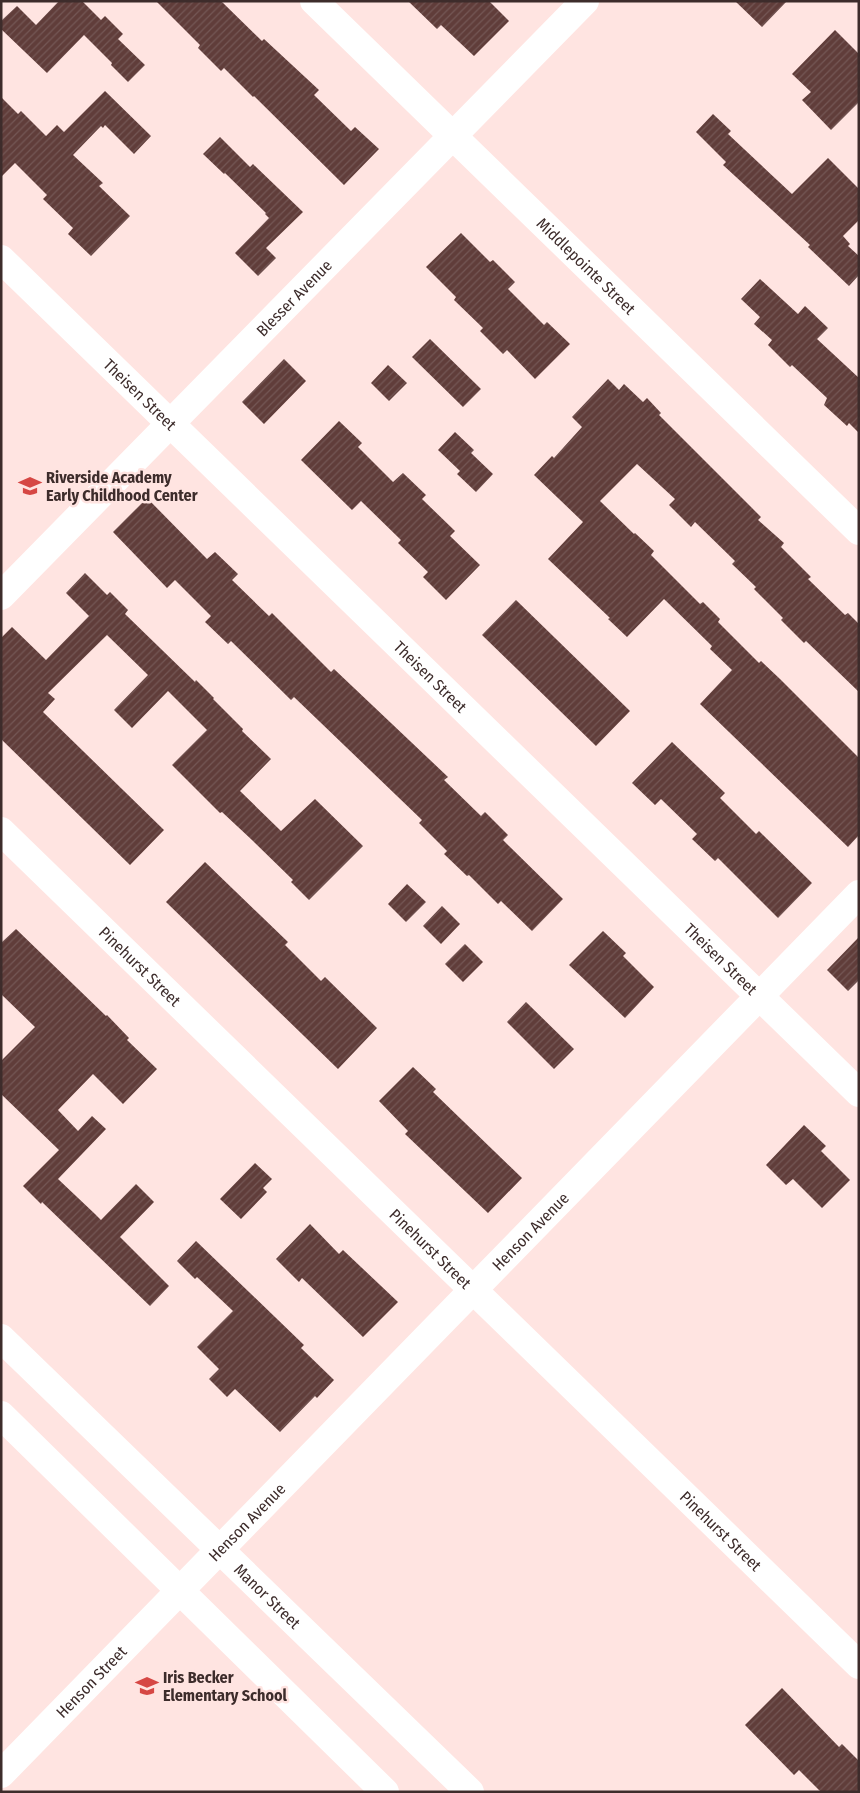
<svg xmlns="http://www.w3.org/2000/svg" width="860" height="1793" font-family="'Fira Sans Condensed',sans-serif">
  <style>
    .building { fill: url(#building-hatch) }
    .lines { fill: none; stroke-linecap: round; stroke-linejoin: round }
    .minor { stroke: #fff; stroke-width: 28 }
    .labels { text-anchor: middle; dominant-baseline: central; stroke-width: 5; stroke-linejoin: round; paint-order: stroke }
    .street-label { font-size: 16px; fill: #3d2c2b; stroke: #ffe4e1 }
    .poi-label { font-size: 16px; font-weight: bold; fill: #3d2c2b; stroke: #ffe4e1; text-anchor: start }
  </style>
  <defs>
    <pattern id="building-hatch" width="6" height="6" patternUnits="userSpaceOnUse" patternTransform="scale(1.25)"><rect width="6" height="6" fill="#603d3a"/><path d="M-1 1l2-2M0 6l6-6M5 7l2-2" fill="none" stroke="#745755"/></pattern>
  </defs>
  <rect width="100%" height="100%" fill="#ffe4e1"/>
  <!-- building -->
  <path class="building" d="M59 1H82L101 20 105 16 123 34 118 39 145 65 128 82 111 65 112 63 84 35 47 73 1 29V21L17 6 36 25Z
    M156 1H221L262 41 264 39 319 90 314 95 351 131 355 127 379 149 344 185 254 96 253 97 224 68 221 71 198 48 200 45Z
    M408 1H489L509 21 474 56 441 25 437 29Z
    M735 1H787L762 27Z
    M835 30 859 54V102L831 130 802 100 811 92 792 74Z
    M105 91 151 136 134 154 105 125 103 128 101 126 73 155 103 183 99 186 130 216 91 256 68 234 73 228 43 199 47 195 15 163 1 177V97L18 114 21 111 46 136 57 125 64 132Z
    M713 114 731 131 728 134 792 194 828 158 859 189V220L843 236 850 244 848 246 859 256V275L849 286 808 247 810 245 723 165 726 162 696 132Z
    M220 137 250 167 253 164 303 212 266 248 276 258 258 276 235 253 269 218 265 214 266 213 225 173 224 174 203 154Z
    M461 233 490 262 493 260 515 282 508 289 544 325 547 322 570 344 535 379 507 350 503 354 480 331 483 328 454 300 456 297 426 267Z
    M760 279 798 314 805 306 828 328 817 339 859 378V433L849 423 847 426 824 405 827 398 792 365 790 367 768 345 772 340 754 324 760 317 741 299Z
    M430 339 481 389 463 407 412 357Z
    M284 359 306 381 264 424 242 402Z
    M388 365 407 383 389 401 371 383Z
    M608 379 619 390 624 384 643 402 647 398 661 413 659 415 761 517 758 520 784 543 781 547 811 577 808 579 845 615 848 613 859 624V692L806 641 804 643 781 620 783 618 754 589 756 587 732 564 735 561 695 522 691 527 669 505 675 499 637 464 600 501 634 534 635 533 654 551 651 555 700 604 703 602 720 619 718 622 759 663 761 661 780 679 859 758V835L848 847 700 704 732 670 710 649 712 646 664 599 627 637 608 619 610 618 548 559 583 522 534 475 552 456 554 458 582 427 572 417Z
    M339 421 362 443 358 447 393 482 403 473 426 495 422 499 455 531 450 536 480 565 446 600 423 577 428 572 398 543 401 540 361 501 352 510 301 460Z
    M455 432 474 450 471 453 493 474 476 492 457 474 460 471 438 450Z
    M147 498 207 559 215 552 238 574 232 580 269 616 272 613 331 672 334 669 448 777 444 780 481 816 485 812 508 835 503 840 563 899 532 931 501 901 498 904 469 875 467 876 444 854 447 851 419 823 422 820 294 697 291 700 231 641 228 644 205 622 211 616 175 580 167 588 113 532Z
    M85 573 107 595 110 592 128 610 125 614 195 682 196 680 214 698 213 699 243 729 242 731 271 759 240 791 281 831 315 799 363 846 309 900 291 882 293 880 252 840 222 812 220 813 172 765 207 730 168 691 132 728 114 710 148 675 107 635 48 693 55 699 43 712 164 830 130 865 1 739V638L12 627 46 660 89 616 66 593Z
    M516 600 630 711 596 746 482 635Z
    M672 742 725 793 720 798 756 834 759 831 812 883 778 918 718 858 715 861 692 839 697 834 661 799 655 805 632 783Z
    M205 862 288 942 285 945 321 981 325 977 377 1028 338 1069 166 902Z
    M407 884 426 902 406 922 388 904Z
    M442 906 460 924 441 944 423 926Z
    M16 929 106 1016 107 1015 129 1038 127 1040 157 1069 123 1104 93 1074 58 1110 78 1131 92 1116 106 1129 58 1179 95 1214 101 1220 136 1184 154 1202 120 1237 169 1286 150 1306 42 1202 41 1204 23 1186 59 1150 1 1094V1061L35 1027 1 994V943Z
    M603 931 626 953 623 956 654 987 625 1018 569 965Z
    M859 937V980L848 991 827 970Z
    M465 944 483 962 463 982 445 964Z
    M526 1002 574 1049 554 1069 507 1022Z
    M413 1067 436 1089 433 1092 522 1178 488 1213 405 1134 408 1131 379 1101Z
    M804 1125 826 1146 821 1151 850 1180 822 1208 793 1179 786 1185 766 1165Z
    M255 1163 272 1179 263 1188 267 1192 241 1219 220 1199Z
    M310 1224 339 1254 343 1250 398 1302 363 1337 302 1278 299 1282 276 1259Z
    M196 1241 304 1345 301 1348 334 1380 317 1398 315 1396 280 1432 235 1389 227 1397 209 1379 219 1369 197 1347 233 1311 197 1277 195 1279 177 1261Z
    M782 1688 839 1747 842 1744 859 1761V1792H821L799 1770 794 1775 745 1725Z"/>
  <g class="lines">
    <!-- minor -->
    <g class="minor">
      <path id="s1" d="M314 1 859 531"/>
      <path id="s2" d="M1 259 859 1093"/>
      <path id="s3" d="M1 596 585 1"/>
      <path id="s4" d="M1 831 859 1665"/>
      <path id="s5" d="M1 1338 470 1792"/>
      <path d="M1 1415 385 1792"/>
      <path id="s6" d="M1 1774 859 894"/>
    </g>
  </g>
  <!-- icons -->
  <defs>
    <symbol id="school-bare" viewBox="-9 -9 18 18"><path d="M0-5L7-2L0 1L-7-2ZM-4 1L0 2.5L4 1V4Q0 6-4 4Z" fill="#d64744" stroke="#ffe4e1" stroke-width="2.5" paint-order="stroke"/></symbol>
  </defs>
  <g fill-rule="evenodd">
    <use href="#school-bare" x="14" y="470" width="32" height="32"/>
    <use href="#school-bare" x="131" y="1670" width="32" height="32"/>
  </g>
  <g class="labels">
    <!-- street labels -->
    <g class="street-label">
      <text stroke="none"><textPath href="#s1" startOffset="380">Middlepointe Street</textPath></text>
      <text stroke="none"><textPath href="#s3" startOffset="418">Blesser Avenue</textPath></text>
      <text stroke="none"><textPath href="#s2" startOffset="194">Theisen Street</textPath></text>
      <text stroke="none"><textPath href="#s2" startOffset="599">Theisen Street</textPath></text>
      <text stroke="none"><textPath href="#s2" startOffset="1004">Theisen Street</textPath></text>
      <text stroke="none"><textPath href="#s4" startOffset="194">Pinehurst Street</textPath></text>
      <text stroke="none"><textPath href="#s6" startOffset="758">Henson Avenue</textPath></text>
      <text stroke="none"><textPath href="#s4" startOffset="599">Pinehurst Street</textPath></text>
      <text stroke="none"><textPath href="#s6" startOffset="352">Henson Avenue</textPath></text>
      <text stroke="none"><textPath href="#s4" startOffset="1004">Pinehurst Street</textPath></text>
      <text stroke="none"><textPath href="#s5" startOffset="371">Manor Street</textPath></text>
      <text stroke="none"><textPath href="#s6" startOffset="129">Henson Street</textPath></text>
    </g>
    <!-- poi labels -->
    <g class="poi-label">
      <text x="46" y="477">Riverside Academy<tspan x="46" dy="18">Early Childhood Center</tspan></text>
      <text x="163" y="1677">Iris Becker<tspan x="163" dy="18">Elementary School</tspan></text>
    </g>
  </g>
  <!-- border -->
  <rect width="860" height="1793" fill="none" stroke="#3d2c2b" stroke-width="5"/>
</svg>
